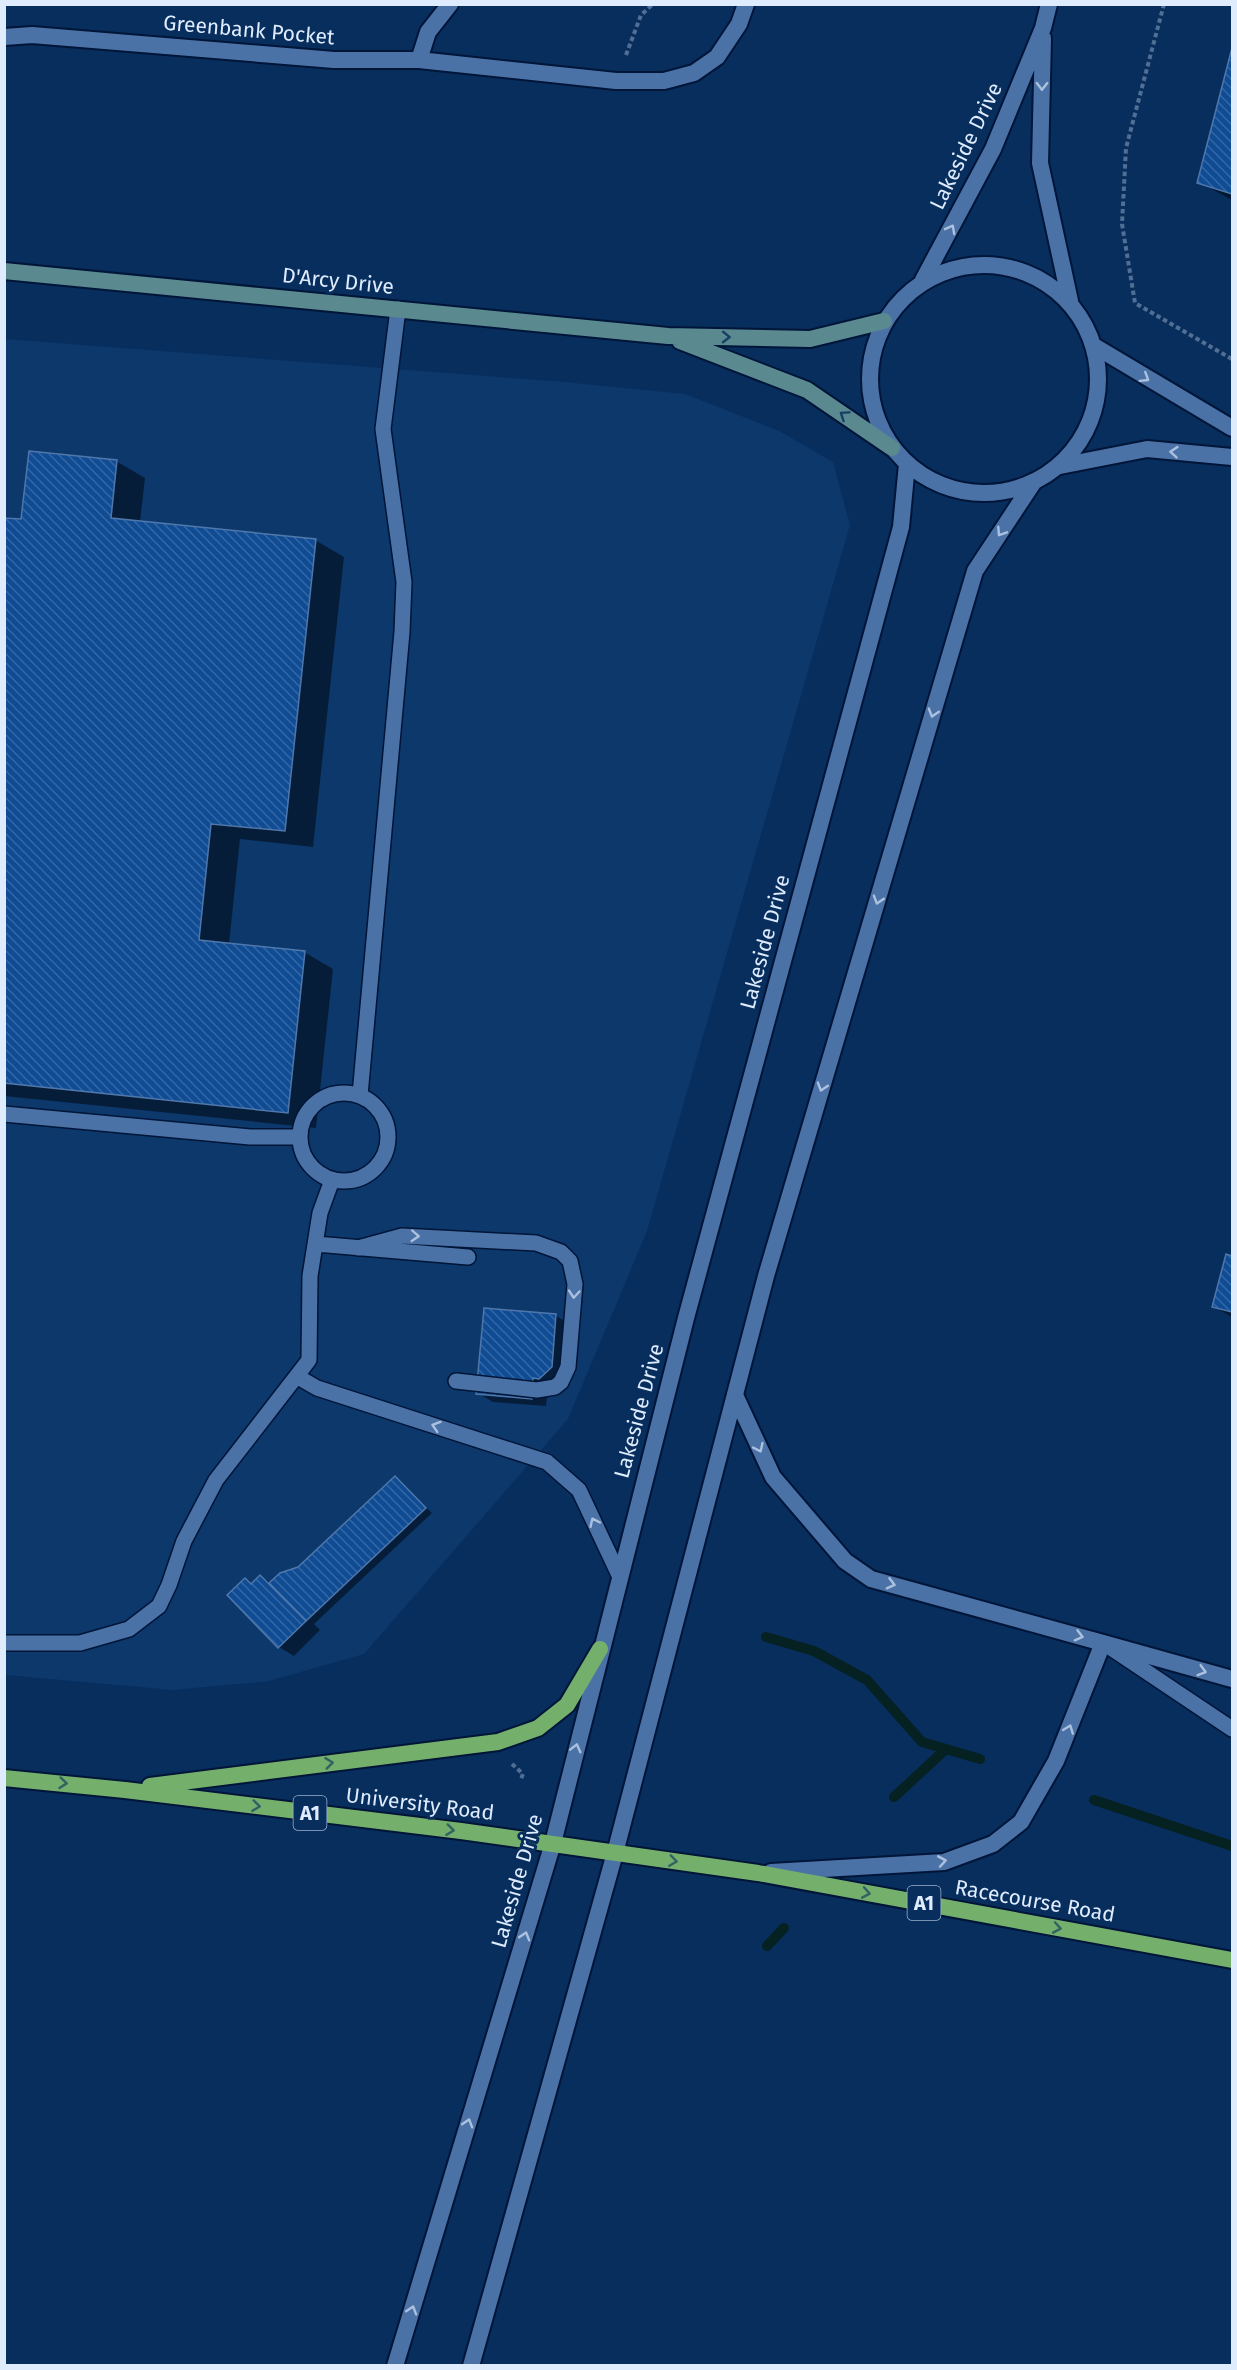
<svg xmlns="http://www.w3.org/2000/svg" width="1237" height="2370" font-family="'Fira Sans',sans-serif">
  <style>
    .built { fill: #0c386c }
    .shadow { fill: #0007 }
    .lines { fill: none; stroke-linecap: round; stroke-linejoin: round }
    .stream { stroke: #062122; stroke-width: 10 }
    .building { fill: url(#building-back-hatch); stroke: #4f77ab; stroke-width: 1.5 }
    .service-casing { stroke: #001538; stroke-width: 18 }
    .minor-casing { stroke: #001538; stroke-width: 20 }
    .tertiary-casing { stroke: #001538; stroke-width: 20 }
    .secondary-casing { stroke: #001538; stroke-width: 20 }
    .trunk-casing { stroke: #001538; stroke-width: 20 }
    .path { stroke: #516f94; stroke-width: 4; stroke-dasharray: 4.5 3; stroke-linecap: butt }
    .service { stroke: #4b72a6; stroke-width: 15 }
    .minor { stroke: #4b72a6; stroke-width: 16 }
    .tertiary { stroke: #4b72a6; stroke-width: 16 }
    .secondary { stroke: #5a8990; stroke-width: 16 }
    .trunk { stroke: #74b06c; stroke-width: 16 }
    .oneway { stroke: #abc1df }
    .oneway2 { stroke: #184067 }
    .oneway3 { stroke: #336263 }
    .labels { text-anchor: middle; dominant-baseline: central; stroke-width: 6; stroke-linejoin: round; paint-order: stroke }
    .shield { fill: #072e5d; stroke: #9eb3ce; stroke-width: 1.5 }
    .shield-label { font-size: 20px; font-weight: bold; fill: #dfecfe }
    .street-label { font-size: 21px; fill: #dfecfe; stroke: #072e5d }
  </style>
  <defs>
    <pattern id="building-back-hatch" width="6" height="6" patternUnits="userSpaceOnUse" patternTransform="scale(1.5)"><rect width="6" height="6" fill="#104c94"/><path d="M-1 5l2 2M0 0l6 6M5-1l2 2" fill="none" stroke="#3266a4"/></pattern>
  </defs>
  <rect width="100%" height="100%" fill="#072e5d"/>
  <!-- built -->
  <path class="built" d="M4 339 564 382 685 394 779 431 833 462 850 525 647 1231 568 1419 364 1654 269 1681 173 1690 5 1675Z"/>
  <!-- shadow -->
  <path class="shadow" d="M1232 54V200L1199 182Z
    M116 461 145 478 140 522 315 540 344 557 313 847 240 839 229 944 304 952 333 969 316 1128 4 1096V519L23 521Z
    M1227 1256 1232 1257V1317L1213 1306Z
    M556 1316 571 1324 566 1375 548 1386 546 1406 493 1402 478 1393Z
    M395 1478 432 1513 314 1624 320 1630 294 1656 279 1647 229 1595 245 1580 252 1584 260 1576 271 1583 299 1569Z"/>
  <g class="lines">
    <!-- stream -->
    <path class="stream" d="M766 1637 814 1651 867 1680 922 1742 980 1759
      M894 1797 946 1749
      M1094 1800 1232 1846
      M767 1946 784 1928"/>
  </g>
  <!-- building -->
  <path class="building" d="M1232 48V194L1197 183Z
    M29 451 117 460 111 518 316 539 285 831 211 824 199 940 305 951 288 1113 4 1083V518L21 519Z
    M1226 1254 1232 1256V1312L1212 1307Z
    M484 1308 556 1314 552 1367 539 1379 533 1378 532 1399 476 1394Z
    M395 1476 426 1508 306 1621 269 1583 280 1573 298 1567Z
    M260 1575 306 1621 278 1648 227 1595 245 1578 251 1584Z"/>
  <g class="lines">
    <defs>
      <path id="service" d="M300 1137a44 44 0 1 1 88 0a44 44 0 1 1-88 0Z
        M360 1095 402 632 404 582 383 429 398 309
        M4 1114 250 1137H299
        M316 1244 468 1257
        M358 1248 402 1236 536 1243 561 1252 570 1261 575 1284 568 1367 561 1382 555 1387 537 1390 456 1381
        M298 1377 317 1388 547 1462 579 1490 619 1575
        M4 1643H80L129 1629 159 1606 169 1585 184 1541 216 1480 309 1360 310 1276 320 1213 332 1180
        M1108 1646 1232 1729"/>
      <path id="minor" d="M4 37 32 35 334 60H419L616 81H664L694 73 717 57 739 24 746 4
        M419 60 428 32 450 4
        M1096 347 1232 428
        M1060 466 1147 449 1232 457
        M735 1395 773 1477 845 1561 871 1579 1103 1643
        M771 1872 944 1862 993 1844 1021 1822 1056 1761 1103 1643 1232 1679"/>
      <path id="tertiary" d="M1043 38 1040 163 1070 301
        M870 379a114 114 0 1 1 228 0a114 114 0 1 1-228 0Z
        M923 280 993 149 1043 28 1049 4
        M395 2366 553 1843 686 1318 901 527 907 464
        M471 2366 615 1853 766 1276 975 571 1033 483"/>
      <path id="secondary" d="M4 271 668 336 810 339 884 321
        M680 341 807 390 892 448"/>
      <path id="trunk" d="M4 1778 125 1790 461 1831 758 1873 1232 1960
        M150 1786 498 1742 538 1728 567 1705 600 1649"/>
    </defs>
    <!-- service casing -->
    <use href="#service" class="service-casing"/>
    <!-- minor casing -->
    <use href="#minor" class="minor-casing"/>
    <!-- tertiary casing -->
    <use href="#tertiary" class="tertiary-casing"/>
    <!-- secondary casing -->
    <use href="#secondary" class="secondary-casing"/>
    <!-- trunk casing -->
    <use href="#trunk" class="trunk-casing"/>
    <!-- path -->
    <path class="path" d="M1164 4 1126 148 1122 224 1135 303 1232 359
      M626 55 641 15 653 4
      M512 1764 523 1774 521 1779"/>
    <!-- service -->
    <use href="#service" class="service"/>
    <!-- minor -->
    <use href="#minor" class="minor"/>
    <!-- tertiary -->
    <use href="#tertiary" class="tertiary"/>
    <!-- secondary -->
    <use href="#secondary" class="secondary"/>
    <!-- trunk -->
    <use href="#trunk" class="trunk"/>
  </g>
  <!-- one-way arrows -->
  <defs><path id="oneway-chevron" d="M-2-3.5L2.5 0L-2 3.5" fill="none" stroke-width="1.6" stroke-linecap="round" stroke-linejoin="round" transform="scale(1.5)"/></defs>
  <g class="oneway">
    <use href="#oneway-chevron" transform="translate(1042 86) rotate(91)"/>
    <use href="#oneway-chevron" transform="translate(951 229) rotate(-62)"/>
    <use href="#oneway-chevron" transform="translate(1145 378) rotate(32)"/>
    <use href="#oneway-chevron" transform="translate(1174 452) rotate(-175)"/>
    <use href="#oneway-chevron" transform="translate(1001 532) rotate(123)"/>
    <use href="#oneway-chevron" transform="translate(933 713) rotate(107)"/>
    <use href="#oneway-chevron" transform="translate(878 900) rotate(107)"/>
    <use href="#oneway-chevron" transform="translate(822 1087) rotate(107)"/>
    <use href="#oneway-chevron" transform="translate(415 1236) rotate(3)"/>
    <use href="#oneway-chevron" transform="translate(574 1294) rotate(95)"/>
    <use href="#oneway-chevron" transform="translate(436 1426) rotate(-162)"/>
    <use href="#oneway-chevron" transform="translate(759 1448) rotate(65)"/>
    <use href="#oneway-chevron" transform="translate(594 1522) rotate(-115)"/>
    <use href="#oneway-chevron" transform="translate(891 1584) rotate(15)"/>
    <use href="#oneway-chevron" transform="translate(1079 1636) rotate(15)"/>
    <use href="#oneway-chevron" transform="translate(1202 1671) rotate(16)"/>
    <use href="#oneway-chevron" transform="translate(1069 1729) rotate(-69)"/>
    <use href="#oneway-chevron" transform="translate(576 1748) rotate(-76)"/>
    <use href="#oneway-chevron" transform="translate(942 1861) rotate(-10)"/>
    <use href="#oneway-chevron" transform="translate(525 1936) rotate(-73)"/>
    <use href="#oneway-chevron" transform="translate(468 2123) rotate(-73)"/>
    <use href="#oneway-chevron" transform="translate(412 2310) rotate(-73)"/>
  </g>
  <g class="oneway2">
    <use href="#oneway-chevron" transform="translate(726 337) rotate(1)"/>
    <use href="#oneway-chevron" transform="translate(844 415) rotate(-146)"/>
  </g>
  <g class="oneway3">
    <use href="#oneway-chevron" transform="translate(329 1763) rotate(-7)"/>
    <use href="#oneway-chevron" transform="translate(63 1783) rotate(6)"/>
    <use href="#oneway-chevron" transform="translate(256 1806) rotate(7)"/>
    <use href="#oneway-chevron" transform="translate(450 1830) rotate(7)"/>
    <use href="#oneway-chevron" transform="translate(673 1861) rotate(8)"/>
    <use href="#oneway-chevron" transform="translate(866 1893) rotate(10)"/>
    <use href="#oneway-chevron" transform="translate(1057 1928) rotate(10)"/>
  </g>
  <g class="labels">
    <!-- shield labels -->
    <g class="shield">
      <rect x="293.5" y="1796" width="33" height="34" rx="4.5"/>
      <rect x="907.5" y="1886" width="33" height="34" rx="4.5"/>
    </g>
    <g class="shield-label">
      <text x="310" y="1813">A1</text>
      <text x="924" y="1903">A1</text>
    </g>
    <!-- street labels -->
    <g class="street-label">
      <text transform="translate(249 30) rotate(5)">Greenbank Pocket</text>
      <text transform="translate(966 146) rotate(-64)">Lakeside Drive</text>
      <text transform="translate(338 281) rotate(6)">D'Arcy Drive</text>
      <text transform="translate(765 942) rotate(-75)">Lakeside Drive</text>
      <text transform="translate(639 1411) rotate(-75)">Lakeside Drive</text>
      <text transform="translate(420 1804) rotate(7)">University Road</text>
      <text transform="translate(517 1881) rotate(-74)">Lakeside Drive</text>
      <text transform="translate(1035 1901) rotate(10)">Racecourse Road</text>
    </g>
  </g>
  <!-- border -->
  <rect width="1237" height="2370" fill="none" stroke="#dfecfe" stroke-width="12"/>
</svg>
